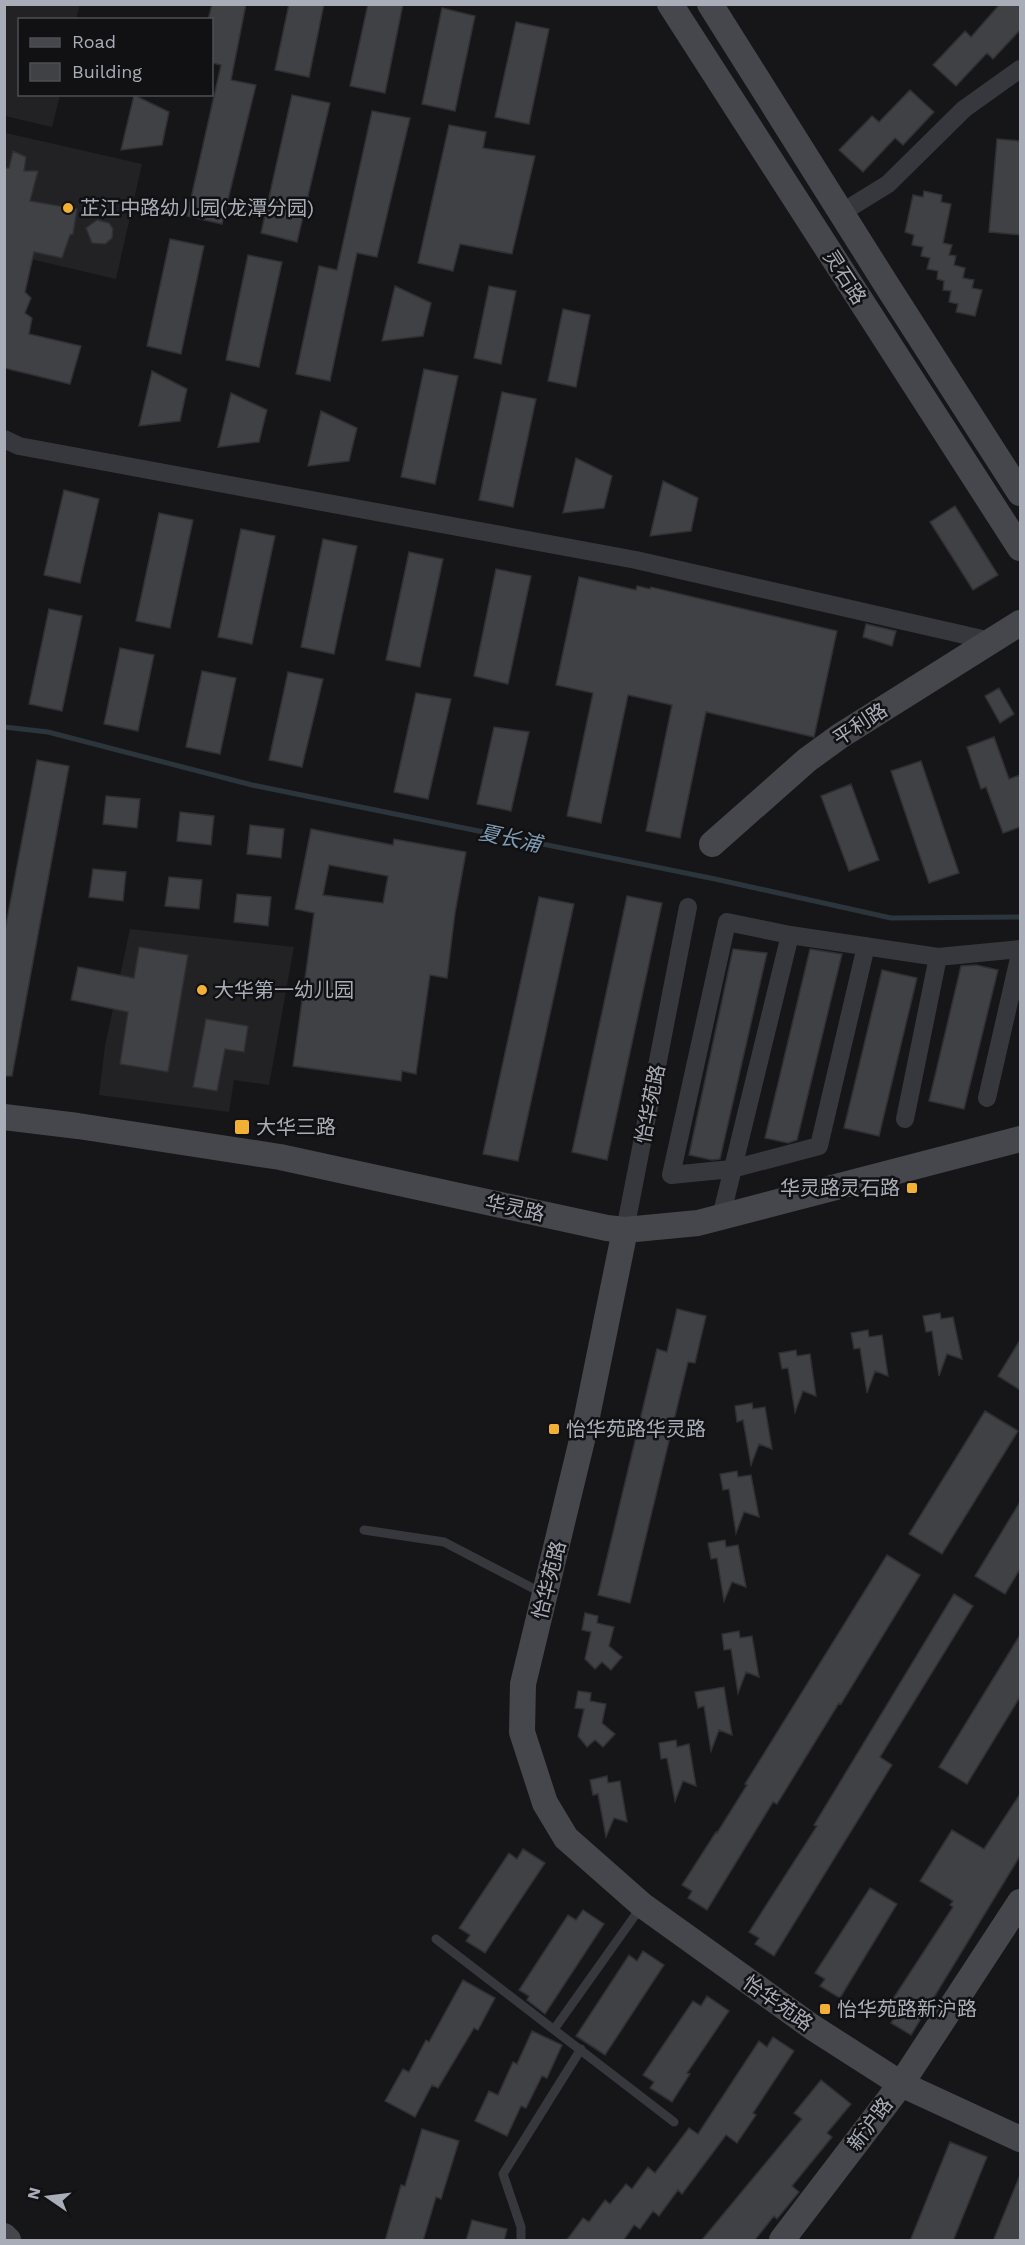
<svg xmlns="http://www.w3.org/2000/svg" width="1025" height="2245" font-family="'Work Sans','Noto Sans SC',sans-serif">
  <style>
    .built { fill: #222225 }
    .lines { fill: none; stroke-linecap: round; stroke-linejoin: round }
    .stream { stroke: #2c353c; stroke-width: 5 }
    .building { fill: #404145; stroke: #303034; stroke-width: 1.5; fill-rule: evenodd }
    .lane { stroke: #37383d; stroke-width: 9 }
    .street { stroke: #37383d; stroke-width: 18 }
    .secondary { stroke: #45474d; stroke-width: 26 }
    .poi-dot { fill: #f2b134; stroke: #111113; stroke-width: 2 }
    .labels { text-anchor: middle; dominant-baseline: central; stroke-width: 5; stroke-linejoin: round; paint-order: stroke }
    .poi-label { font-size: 20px; fill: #a8adb8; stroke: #111113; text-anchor: start }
    .street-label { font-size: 20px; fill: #a8adb8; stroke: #111113 }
    .water-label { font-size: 21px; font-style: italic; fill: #7f9bb3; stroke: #111113 }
  </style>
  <rect width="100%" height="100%" fill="#161618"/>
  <!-- built -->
  <path class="built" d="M5 4 80 5 76 19 20 20V94L60 95 52 127 5 116Z
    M6 133 142 164 116 279 5 253 4 141Z
    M130 929 294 947 269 1085 234 1080 229 1112 99 1095 105 1046Z"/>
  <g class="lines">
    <!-- stream -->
    <path class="stream" d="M4 727 48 732 252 785 715 879 891 918 1020 917"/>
  </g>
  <!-- building -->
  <path class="building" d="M212 4H246L231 80 256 85 222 224 187 216 221 65 212 63V20H208Z
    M289 4H324L309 77 275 70Z
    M368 4H403L385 93 350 86Z
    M1000 4H1020V30L993 59 987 53 956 86 933 65 965 31 971 37Z
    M442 8 475 16 455 111 422 104Z
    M516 22 549 29 529 124 495 117Z
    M910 90 934 112 903 145 895 138 863 172 839 150 872 116 879 122Z
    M134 95 169 112 162 145 121 150Z
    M292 95 330 103 297 242 261 233Z
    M372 111 410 118 377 257 357 253 330 381 296 374 319 266 337 270Z
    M449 125 486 132 483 148 535 156 512 254 460 244 453 271 418 263Z
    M997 139 1020 141V235L989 232Z
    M13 151 26 157 24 171H38L30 201 77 209 73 234 70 235 62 258 34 252 25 292 31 298 25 313 32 318 29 334 81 346 70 384 4 368V168H9Z
    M924 191 942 195 941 202 951 204 943 243 952 245 949 255 956 256 954 265 965 268 963 278 974 280 972 288 982 290 975 316 956 312 958 304 949 302 951 291 943 290 944 281 937 279 938 271 927 269 930 258 921 256 923 247 912 245 914 235 905 232 913 195 923 197Z
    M97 220 109 223 113 229 112 238 105 244 92 243 86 228Z
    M170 239 204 246 181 354 147 346Z
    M248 255 282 262 259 367 226 360Z
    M395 286 431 303 423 336 382 341Z
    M489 286 516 291 501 364 474 358Z
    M563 309 590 315 576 387 548 381Z
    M424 369 458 376 435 484 401 477Z
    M152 371 187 389 180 421 139 426Z
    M502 392 536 399 513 507 479 500Z
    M231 393 267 410 259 442 218 447Z
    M321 411 357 428 349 461 308 466Z
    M576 458 612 476 604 508 563 513Z
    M663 481 698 498 691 531 650 536Z
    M64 490 99 499 80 583 44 575Z
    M955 506 998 575 973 590 930 522Z
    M159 513 193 520 170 628 136 621Z
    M241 529 275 536 252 644 218 637Z
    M323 539 357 546 334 654 301 647Z
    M409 552 443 559 420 667 386 660Z
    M496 569 531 576 508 684 474 676Z
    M579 577 636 590 637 586 650 589 651 587 837 631 814 737 706 712 680 838 646 831 672 705 628 695 601 823 567 816 593 693 556 685Z
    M49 609 82 616 62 711 29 704Z
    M866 624 896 631 892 646 863 637Z
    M120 648 154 655 138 731 104 724Z
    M202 671 236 678 220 754 186 747Z
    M288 672 323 679 302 767 269 760Z
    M999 688 1014 714 1000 723 985 696Z
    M416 693 451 699 428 799 394 792Z
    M494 727 529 732 511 811 477 804Z
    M994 737 1009 779 1020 775V827L1003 833 986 787 981 789 967 747Z
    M37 760 69 766 12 1076H4V935Z
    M921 761 959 873 929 883 891 771Z
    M851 784 879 860 849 871 821 796Z
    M106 796 140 799 137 828 103 824Z
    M180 812 214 816 211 845 177 841Z
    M250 825 284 829 281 858 247 854Z
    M311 829 393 845 394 839 466 852 455 913 447 978 430 975 416 1074 402 1071 401 1081 293 1066 314 913 295 909ZM329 865 388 876 383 903 323 895Z
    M93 869 126 872 123 901 89 897Z
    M169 877 202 880 199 909 165 906Z
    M237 894 271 897 268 926 234 922Z
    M627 896 662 903 607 1160 572 1152Z
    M539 897 574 904 518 1161 483 1154Z
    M139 947 188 955 168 1072 120 1064 128 1012 71 1000 78 967 134 978Z
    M733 949 767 953 720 1159 712 1160 689 1155Z
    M810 949 842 954 797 1140 788 1143 765 1138Z
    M976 965 998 970 964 1109 929 1101 961 966Z
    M882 970 917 978 879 1136 844 1128Z
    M206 1019 248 1026 244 1052 225 1049 217 1091 193 1087Z
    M677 1309 706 1316 695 1363 688 1362 630 1603 598 1595 657 1349 667 1352Z
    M940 1313 941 1319 953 1317 962 1359 947 1354 939 1376 932 1331 926 1332 923 1316Z
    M868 1330 869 1337 882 1335 888 1376 875 1371 867 1393 860 1348 854 1349 851 1333Z
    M1020 1340V1390L998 1376Z
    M796 1350 797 1356 810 1354 816 1396 803 1391 795 1412 788 1368 782 1369 779 1353Z
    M752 1403 753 1409 765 1407 772 1449 759 1444 751 1465 743 1420 737 1422 735 1406Z
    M985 1411 1018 1431 942 1554 909 1534Z
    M737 1471 738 1477 751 1475 759 1517 744 1512 736 1533 729 1489 723 1490 720 1474Z
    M1020 1502V1569L1005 1594 975 1576Z
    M725 1540 726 1547 738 1545 746 1587 732 1582 724 1601 717 1558 711 1559 708 1543Z
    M887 1555 920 1575 841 1704 839 1703 777 1804 773 1802 707 1910 688 1898 692 1891 682 1885 716 1832 717 1833 747 1785 745 1784Z
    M954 1594 973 1606 880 1757 892 1765 774 1956 755 1944 759 1938 749 1932 817 1826 814 1825Z
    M585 1613 598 1616 597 1623 614 1627 609 1646 622 1657 611 1670 602 1662 595 1669 585 1659 591 1632 582 1630Z
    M739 1631 740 1638 752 1636 759 1677 746 1672 738 1693 731 1649 724 1650 722 1634Z
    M1020 1635V1697L967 1784 939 1767Z
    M724 1687 732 1735 719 1730 711 1751 704 1706 698 1708 695 1692Z
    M578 1691 591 1693 590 1701 606 1704 602 1723 615 1734 603 1747 595 1740 587 1747 578 1736 584 1709 575 1708Z
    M676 1740 677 1747 689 1744 696 1786 683 1781 675 1801 667 1758 661 1759 659 1743Z
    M607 1776 608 1783 620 1781 627 1822 614 1818 606 1837 598 1794 593 1795 590 1780Z
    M1020 1794V1856L911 2035 891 2023 895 2017 885 2011 953 1907 950 1905 953 1901 920 1881 952 1830 984 1849Z
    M523 1849 545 1863 485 1953 466 1941 470 1935 459 1928 509 1853 517 1859Z
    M870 1888 897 1904 840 1998 820 1986 825 1979 815 1973Z
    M583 1910 604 1924 545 2014 527 2000 529 1996 519 1990 568 1915 576 1920Z
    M643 1951 664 1965 605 2055 576 2036 629 1955 637 1961Z
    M463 1980 495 1998 478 2030 474 2028 438 2088 432 2085 415 2117 385 2101 403 2069 409 2072 426 2040 429 2042Z
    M707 1996 729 2011 687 2073 690 2074 672 2102 650 2088 654 2082 643 2075 693 2001 701 2006Z
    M532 2031 562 2045 547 2078 542 2076 526 2108 521 2106 507 2136 475 2121 489 2091 498 2095 513 2062 517 2064Z
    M773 2037 794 2051 753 2113 756 2115 737 2143 726 2135 682 2194 678 2190 659 2216 653 2211 640 2229 634 2225 623 2241H566L583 2218 589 2222 605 2200 610 2204 626 2184 632 2189 648 2167 655 2173 689 2128 698 2134 759 2041 767 2047Z
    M821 2080 851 2104 827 2133 832 2137 792 2186 799 2192 777 2219 774 2216 754 2241H701L802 2119 794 2113Z
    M422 2129 459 2141 441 2199 436 2197 423 2241H385L401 2185 405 2186Z
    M950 2142 987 2157 953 2241H910Z
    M1020 2175V2241H993Z
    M472 2220 507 2229 504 2241H466Z"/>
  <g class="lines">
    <!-- lane -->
    <path class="lane" d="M364 1530 444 1542 544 1594
      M436 1939 674 2122
      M555 2028 641 1907
      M521 2240V2227L503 2174 581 2049"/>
    <!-- street -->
    <path class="street" d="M841 213 888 184 964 109 1020 69
      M4 439 19 446 636 560 991 641
      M790 935 727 922 671 1175 732 1169 819 1146 866 946
      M987 1098 1020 954
      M905 1119 938 957
      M721 1217 790 935 938 957 1020 949
      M625 1230 688 907"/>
    <!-- secondary -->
    <path class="secondary" d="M670 4 1020 548
      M710 4 886 284 1020 493
      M712 844 807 760 840 736 1020 623
      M4 1117 78 1126 280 1157 607 1228 625 1230 698 1223 1020 1139
      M625 1230 583 1436 523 1684 522 1732 545 1803 566 1838 642 1905 812 2027 901 2084 1020 2139
      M4 2236 8 2240
      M782 2240 901 2084 1020 1902"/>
  </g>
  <!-- markers -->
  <g class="poi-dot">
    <circle cx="68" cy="208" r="6"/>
    <circle cx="202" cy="990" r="6"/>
    <rect x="234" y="1119" width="16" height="16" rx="3"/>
    <rect x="906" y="1182" width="12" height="12" rx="3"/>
    <rect x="548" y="1423" width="12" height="12" rx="3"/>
    <rect x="819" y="2003" width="12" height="12" rx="3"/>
  </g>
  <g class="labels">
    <!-- poi labels -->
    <g class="poi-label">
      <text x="80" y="208">芷江中路幼儿园(龙潭分园)</text>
      <text x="214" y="990">大华第一幼儿园</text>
      <text x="256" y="1127">大华三路</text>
      <text x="900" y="1188" text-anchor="end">华灵路灵石路</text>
      <text x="566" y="1429">怡华苑路华灵路</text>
      <text x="837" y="2009">怡华苑路新沪路</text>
    </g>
    <!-- street labels -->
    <g class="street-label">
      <text transform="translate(845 277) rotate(57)">灵石路</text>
      <text transform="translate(860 724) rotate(-33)">平利路</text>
      <text transform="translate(650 1104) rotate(-79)">怡华苑路</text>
      <text transform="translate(515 1208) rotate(12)">华灵路</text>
      <text transform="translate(549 1580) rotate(-76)">怡华苑路</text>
      <text transform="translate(778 2003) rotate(35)">怡华苑路</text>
      <text transform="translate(870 2124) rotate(-53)">新沪路</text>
    </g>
    <!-- water labels -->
    <g class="water-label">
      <text transform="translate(510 838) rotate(12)">夏长浦</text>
    </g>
  </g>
  <!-- border -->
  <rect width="1025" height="2245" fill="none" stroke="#a8adb8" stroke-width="12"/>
  <!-- legend -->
  <rect x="18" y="18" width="195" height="78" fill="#111113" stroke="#4d4f55" stroke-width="1.5"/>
  <rect x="30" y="38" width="30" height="9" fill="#45474d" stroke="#4d4f55" stroke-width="1.5"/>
  <text x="72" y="48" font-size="18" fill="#a8adb8">Road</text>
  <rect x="30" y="63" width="30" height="18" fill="#404145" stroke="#4d4f55" stroke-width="1.5"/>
  <text x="72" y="78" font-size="18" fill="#a8adb8">Building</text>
  <!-- north arrow -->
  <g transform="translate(48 2197) rotate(284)" stroke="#111113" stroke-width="4.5" paint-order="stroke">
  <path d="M0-4.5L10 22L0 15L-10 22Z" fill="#a8adb8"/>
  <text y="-9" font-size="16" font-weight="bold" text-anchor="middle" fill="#a8adb8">N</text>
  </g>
</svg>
